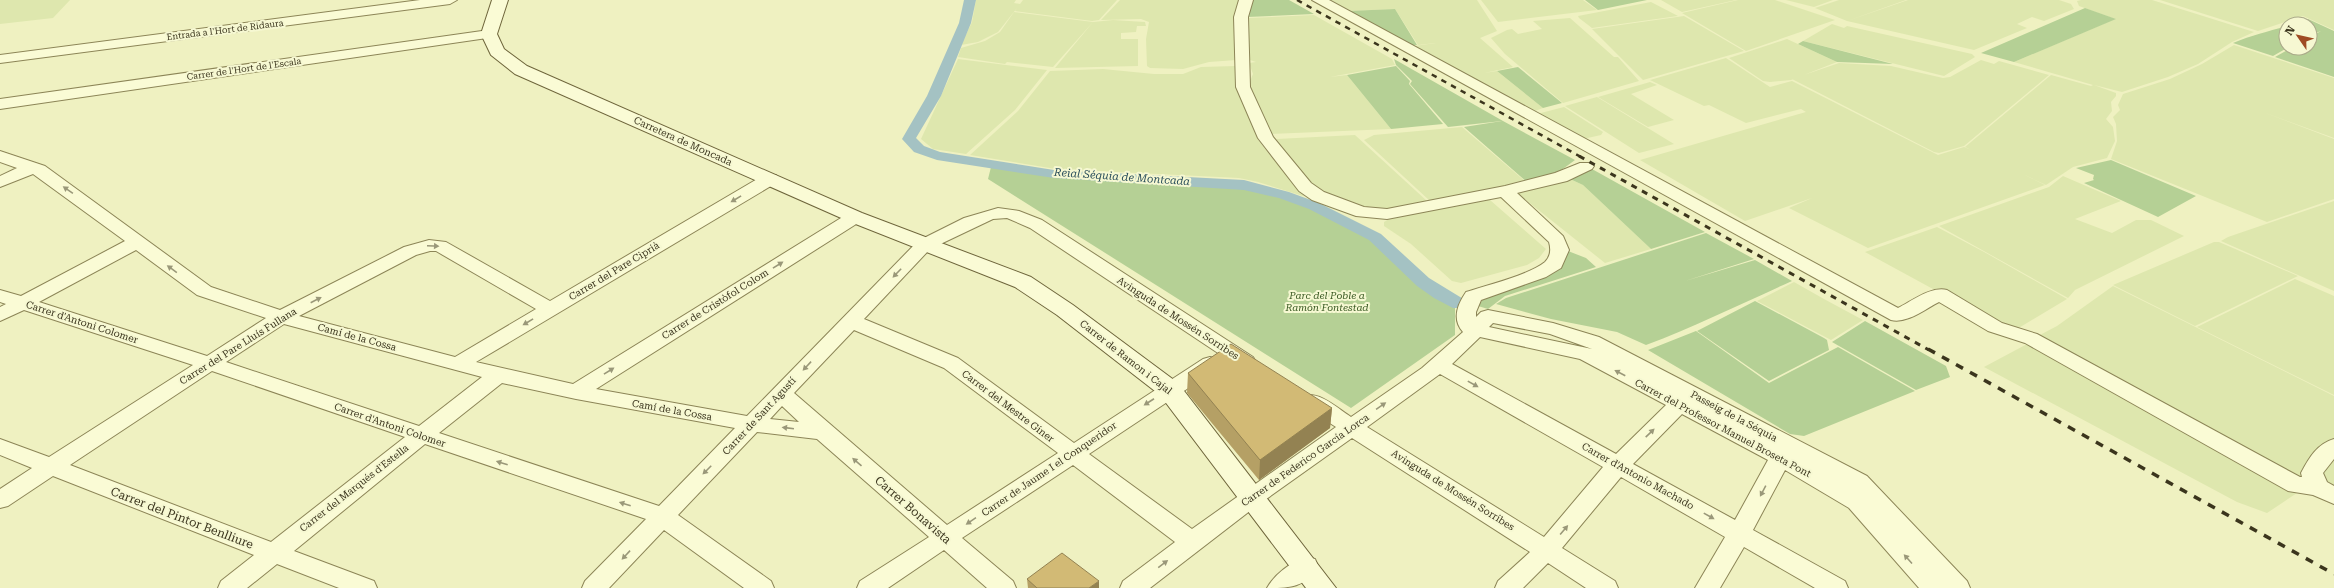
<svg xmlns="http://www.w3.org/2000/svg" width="2334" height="588" font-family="'Roboto Serif',serif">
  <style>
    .farmland { fill: #dee7ae }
    .green { fill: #b5d095 }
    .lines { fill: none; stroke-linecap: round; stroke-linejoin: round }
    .canal { fill: #a4c2c3; fill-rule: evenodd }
    .street-casing { stroke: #8c8557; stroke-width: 2 }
    .secondary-casing { stroke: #6e653b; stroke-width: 2 }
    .street { fill: #fafbd5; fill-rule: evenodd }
    .secondary { fill: #fafbd5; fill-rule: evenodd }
    .rail-far2 { stroke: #3b351d; stroke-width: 2.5; stroke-dasharray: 5.5 5.5; stroke-linecap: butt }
    .rail-far1 { stroke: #3b351d; stroke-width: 3; stroke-dasharray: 6 6; stroke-linecap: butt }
    .rail { stroke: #3b351d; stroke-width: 3.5; stroke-dasharray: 8 8; stroke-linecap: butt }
    .wall { fill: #b5a065 }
    .shaded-wall { fill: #938252 }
    .building { fill: #d2ba75; stroke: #938252 }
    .oneway { fill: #9a9879 }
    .labels { text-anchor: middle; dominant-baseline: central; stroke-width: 4; stroke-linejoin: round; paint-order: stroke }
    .far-street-label { font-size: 9px; fill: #3b351d; stroke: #f6f8d2 }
    .street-label { font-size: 10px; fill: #3b351d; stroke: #f6f8d2 }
    .park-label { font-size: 10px; font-style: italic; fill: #395922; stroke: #f6f8d2 }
    .water-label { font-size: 11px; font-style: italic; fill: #2b4f5c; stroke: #f6f8d2 }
    .near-street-label { font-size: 12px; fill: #3b351d; stroke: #f6f8d2 }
  </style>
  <rect width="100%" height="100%" fill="#eff1c1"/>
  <!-- farmland -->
  <path class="farmland" d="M0 0H70L53 18 0 24Z
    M976 0H1016L1014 3 1020 4 1023 0H1117L1099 20 1092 21 1015 11 1017 8 998 32 978 42 961 45 972 22Z
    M1120 0H1240L1236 60 1209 62 1183 69 1150 68 1147 66 1146 39 1149 22 1141 19 1101 20Z
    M1327 0H1477L1497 31 1480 38 1513 67 1484 73 1497 71 1543 108 1532 112 1414 46 1436 43 1418 45 1395 9 1347 11Z
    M1481 0H1583L1597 10 1498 22Z
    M1661 0H1736L1682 12Z
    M1738 0H1775L1835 20 1746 51 1682 13Z
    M1786 0H1833L1814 7Z
    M1839 0H1906L1847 21 1815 8Z
    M1908 0H2059L2071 4 2074 9 2044 21 2032 17 2017 24 2027 28 1974 50 1847 21Z
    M2081 0H2152L2254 32 2232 42 2198 64 2168 77 2122 92 2094 85 2116 93V96L2111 102 2112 111 2106 119 2113 127 2115 141 2107 158 2073 167 2046 185 1965 147 2051 75 2091 86 2093 85 2014 62 2115 19 2079 6 2077 1Z
    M2160 0H2334V30L2303 16 2258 31Z
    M1651 2 1678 16 1592 28 1579 18 1578 16Z
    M1014 12 1093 22 1053 67 1007 62 1005 64 958 57 961 48 985 41 1000 32Z
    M1314 15 1392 59 1395 65 1330 77 1347 75 1391 129 1268 134 1247 88 1253 74 1249 63 1256 62 1250 60 1248 18Z
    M1684 16 1744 51 1643 80 1592 29Z
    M1570 18 1614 57H1618L1639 81 1563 103 1505 54 1491 38 1507 30 1512 29 1518 34 1542 29 1533 21Z
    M1113 20 1145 22 1146 26H1137L1136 32 1121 33V39H1138V66L1055 68 1093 22Z
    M1832 24 1844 28 1847 26 1972 54 1975 57 1944 76 1803 41Z
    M1787 39 1837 62 1791 80 1770 82 1763 81 1729 58Z
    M2234 45 2334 78V138L2263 112 2334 139V199L2267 222 2111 159 2117 141 2116 124 2113 117 2120 110 2118 105 2123 94 2170 79 2202 64Z
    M1726 58 1770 87 1792 81 1938 155 1964 147 1984 155 2045 185 1868 248 1789 208 1812 198 1745 221 1640 160 1806 112 1801 109 1746 123 1709 105 1704 106 1650 80Z
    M958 59 1047 70 1015 110 966 154 933 149 921 139Z
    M1981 60 1994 64 1999 61 2049 75 1964 146 1939 153 1934 152 1792 79 1839 63 1891 66 1943 78 1950 77Z
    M1236 66V84L1262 145 1295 186 1310 194 1303 196 1258 182 1239 178 1056 169 970 155 1018 111 1050 71 1103 69 1154 74H1183L1201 67Z
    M1650 82 1657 85 1631 94 1674 120 1648 127 1598 97Z
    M1597 97 1674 144 1639 153 1565 106Z
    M1564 107 1603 132 1601 135 1583 139 1537 114Z
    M1462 127 1526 182 1430 201 1364 140 1374 135Z
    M1355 135 1427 201 1394 209 1364 208 1338 198 1315 187 1276 141 1277 139Z
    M2063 176 2121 201 2075 219 2112 233 2136 220H2151L2184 236 2075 290 2068 298 1939 226 2049 187Z
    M1570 179 1583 185 1651 249 1605 263 1517 193Z
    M1483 200H1490L1546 249 1539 258 1527 265 1461 283 1452 281 1411 244 1384 226V222L1389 219Z
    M2334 201V291L2221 241 2228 237Z
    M1937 227 1986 253 2067 299 2012 332 1865 252Z
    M2214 242H2219L2298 276 2195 326 2113 285Z
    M2295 279 2334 296V395L2197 327Z
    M1794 282 1824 299 1863 320 1831 340 1757 301Z
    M2113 286 2334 396V440L2326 444 2304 468 2303 480 2038 336 2057 326Z
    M2029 343 2300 491 2267 513 2237 502 1984 367Z
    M2334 457V492L2320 474Z"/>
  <!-- green -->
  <path class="green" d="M1251 0H1289L1314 14 1247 17Z
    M1585 0H1647L1598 10Z
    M2085 8 2116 19 2014 62 1981 53Z
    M1395 9 1417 45H1412L1348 11Z
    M2308 19 2334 31V77L2275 57 2291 48H2310V37L2321 31 2310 35V24H2293Z
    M2286 26 2287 48 2273 56 2233 43C2252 35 2267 32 2286 26Z
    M1803 41 1893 64 1837 62 1798 44Z
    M1394 59 1503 121 1575 160 1556 174 1527 182 1464 127 1502 121 1448 127 1410 84 1412 81 1396 65Z
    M1396 66 1410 81 1409 84 1443 124 1391 129 1347 75Z
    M1518 67 1562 103 1543 108 1497 71Z
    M2111 160 2196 196 2158 217 2084 183 2094 180 2093 179 2094 175 2076 168Z
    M991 167 1050 176 1243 187 1296 201 1353 227 1373 239 1418 283 1455 305V335L1351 408 988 179Z
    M1592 169 1705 232 1651 249 1583 185 1570 179Z
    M1706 233 1754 259 1685 281 1755 260 1792 281C1743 303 1696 326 1646 345L1617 332 1551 319 1496 304 1506 298Z
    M1568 251 1586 258 1596 267 1505 296 1488 309 1478 306 1483 299Z
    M1755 301 1824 338 1827 340 1829 350 1769 381 1697 331Z
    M1865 321 1946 366 1950 377 1916 390 1832 342Z
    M1696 331 1769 383 1838 347 1915 391 1804 436 1790 434 1648 350Z"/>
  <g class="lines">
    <!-- canal -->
    <path class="canal" d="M964 0H976L971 23 941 96 916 138 924 146 940 152 1054 170 1244 180 1289 192 1319 203 1381 234 1429 278 1465 300 1468 304 1465 308H1453L1434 298 1417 286 1369 240 1309 209 1279 198 1244 190 1054 178 937 160 914 152 902 139 927 96 959 23Z"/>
    <defs>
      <path id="street" d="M420 0H457L450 4 0 63V55Z
        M1239 0H1253L1248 17 1250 87 1273 137 1311 183 1324 192 1364 207 1387 209 1505 186 1555 173 1580 163H1592L1594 166 1592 169 1567 181 1517 193 1563 236 1569 250 1561 268 1546 277 1481 300 1476 312V317L1481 312 1488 310 1553 323 1599 337 1867 476 1967 581 1970 588H1919L1849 508 1785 470 1753 530 1845 581 1848 588H1815L1744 547 1720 588H1695L1725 537 1621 477 1562 548 1615 581 1618 588H1586L1548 563 1523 588H1495L1498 581 1530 552 1352 438 1255 507 1150 588H1120L1123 581 1175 542 1073 465 962 538 1013 581 1016 588H987L944 550 888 588H857L860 581 929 537 817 439 757 432 678 515 771 581 774 588H744L664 530 609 588H582L585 581 646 519 425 444 294 551 374 581 377 588H339L277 564 247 588H218L221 581 254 555 53 476 8 506 0 508V489L32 468 0 455V439L49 457 193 365 24 310 0 321V307L6 304 0 302V290L21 296 125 241 33 174 0 187V176L17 168 0 162V151L45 166 211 287 280 310 404 247 429 240 446 242 550 301 764 175H776L778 179 776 183 476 362 573 384 849 213H861L864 217 861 221 596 389 747 416 918 241 964 218 998 208 1019 211 1042 220 1253 357 1256 362 1253 367 1246 369 1239 367 1030 228 1007 218 993 219 930 249 864 319 958 358 1074 443 1203 359 1210 357 1217 359 1220 364 1217 369 1089 454 1192 529 1336 427 1303 406 1299 401 1303 396C1320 391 1337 408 1351 417L1422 368 1463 332C1452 320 1457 305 1466 292 1487 285 1529 275 1545 262 1551 256 1551 249 1549 242L1501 197 1387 219 1356 216 1312 200 1299 191 1258 138 1236 87 1234 17ZM136 250 197 295 266 318 207 356 39 302ZM430 251H436L536 309 455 357 299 316 416 255ZM1493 323 1550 334 1592 349 1489 327ZM284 324 482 377 419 426 226 362ZM854 330 944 368 1058 453 947 525 794 393ZM1480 337 1580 359 1666 405 1616 454 1452 364ZM212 371 405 437 271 542 70 465ZM1440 374 1603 467 1544 537 1367 427ZM502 383 576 399 735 428 659 506 439 433ZM782 406 799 422 770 419ZM1682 414 1768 460 1735 520 1633 464Z
        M1312 0H1329L1898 308C1912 301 1931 286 1947 290L2002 323 2037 334 2300 477H2302L2301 473C2309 458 2317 444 2334 439V459L2323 473 2327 482 2334 486V504L2313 495 2288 491 2025 343 1988 331 1939 302C1925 309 1907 324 1891 320Z
        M489 30 496 34 494 37 0 109V99Z
        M1306 557 1315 559 1318 566C1305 588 1290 588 1267 588 1274 575 1292 561 1306 557Z"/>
      <path id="secondary" d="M492 0H508L497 34 504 49 527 66 862 213 1031 277 1073 305 1178 383 1336 588H1306L1160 395 1057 315 1015 287 848 221 515 74 491 55 481 34Z"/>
    </defs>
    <!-- street casing -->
    <use href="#street" class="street-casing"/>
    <!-- secondary casing -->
    <use href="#secondary" class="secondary-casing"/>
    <!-- street -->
    <use href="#street" class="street"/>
    <!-- secondary -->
    <use href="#secondary" class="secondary"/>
    <!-- rail-far2 -->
    <path class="rail-far2" d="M1297 0 1581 157"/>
    <!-- rail-far1 -->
    <path class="rail-far1" d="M1579 156 1929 350"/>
    <!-- rail -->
    <path class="rail" d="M1928 349 2334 574"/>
  </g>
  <!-- wall -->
  <path class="wall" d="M1188 373 1332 408 1330 428 1259 480 1187 393Z
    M1027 579 1099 588H1028Z"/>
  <!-- shaded-wall -->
  <path class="shaded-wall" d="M1332 408 1330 428 1259 480 1260 460Z
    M1099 581V588H1089Z"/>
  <!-- building -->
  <path class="building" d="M1231 344 1332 408 1260 460 1188 373Z
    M1062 553 1099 581 1089 588H1037L1027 579Z"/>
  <!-- one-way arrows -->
  <defs><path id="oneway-solid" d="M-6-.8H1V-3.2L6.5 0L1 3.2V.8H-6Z"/></defs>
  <g class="oneway">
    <use href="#oneway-solid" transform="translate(68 190) rotate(-145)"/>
    <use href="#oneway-solid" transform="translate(736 199) rotate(149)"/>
    <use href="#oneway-solid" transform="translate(433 246) rotate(3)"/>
    <use href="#oneway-solid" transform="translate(778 265) rotate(-32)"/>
    <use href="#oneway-solid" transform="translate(172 269) rotate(-144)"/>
    <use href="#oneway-solid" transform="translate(897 273) rotate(134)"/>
    <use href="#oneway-solid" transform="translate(316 300) rotate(-27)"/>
    <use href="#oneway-solid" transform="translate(528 322) rotate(149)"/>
    <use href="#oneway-solid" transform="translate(807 366) rotate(133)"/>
    <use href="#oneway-solid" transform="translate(609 371) rotate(-32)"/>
    <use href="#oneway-solid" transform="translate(1620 373) rotate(-152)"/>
    <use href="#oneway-solid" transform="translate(1473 384) rotate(29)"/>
    <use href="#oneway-solid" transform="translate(1149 402) rotate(147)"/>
    <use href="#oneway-solid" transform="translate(1381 406) rotate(-35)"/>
    <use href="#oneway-solid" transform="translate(788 428) rotate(-173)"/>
    <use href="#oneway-solid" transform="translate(1650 433) rotate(-44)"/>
    <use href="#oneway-solid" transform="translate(857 462) rotate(-139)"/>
    <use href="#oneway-solid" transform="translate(502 463) rotate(-162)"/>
    <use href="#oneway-solid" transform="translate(707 470) rotate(135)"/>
    <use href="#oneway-solid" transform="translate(1763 491) rotate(118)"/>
    <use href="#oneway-solid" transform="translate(625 504) rotate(-162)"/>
    <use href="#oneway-solid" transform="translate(1709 516) rotate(29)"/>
    <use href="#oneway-solid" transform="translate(971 521) rotate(146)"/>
    <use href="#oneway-solid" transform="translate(1564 530) rotate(-50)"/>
    <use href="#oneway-solid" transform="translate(626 555) rotate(133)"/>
    <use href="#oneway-solid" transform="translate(1908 559) rotate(-132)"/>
    <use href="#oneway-solid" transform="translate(1163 564) rotate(-37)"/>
  </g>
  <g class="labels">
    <!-- far-street labels -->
    <g class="far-street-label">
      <text transform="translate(225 30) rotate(-7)">Entrada a l'Hort de Ridaura</text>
      <text transform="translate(244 69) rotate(-8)">Carrer de l'Hort de l'Escala</text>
    </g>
    <!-- street labels -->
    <g class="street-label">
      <text transform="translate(683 141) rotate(24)">Carretera de Moncada</text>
      <text transform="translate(614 271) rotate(-31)">Carrer del Pare Ciprià</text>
      <text transform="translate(715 304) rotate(-32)">Carrer de Cristòfol Colom</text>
      <text transform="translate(1178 318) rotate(33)">Avinguda de Mossén Sorribes</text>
      <text transform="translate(82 322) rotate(18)">Carrer d'Antoni Colomer</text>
      <text transform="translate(357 337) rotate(15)">Camí de la Cossa</text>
      <text transform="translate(238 346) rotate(-32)">Carrer del Pare Lluís Fullana</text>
      <text transform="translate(1126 357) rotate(38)">Carrer de Ramon i Cajal</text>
      <text transform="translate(1008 406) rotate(37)">Carrer del Mestre Giner</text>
      <text transform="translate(672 410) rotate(10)">Camí de la Cossa</text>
      <text transform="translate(759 416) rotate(-47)">Carrer de Sant Agustí</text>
      <text transform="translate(1734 416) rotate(28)">Passeig de la Séquia</text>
      <text transform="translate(390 425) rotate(19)">Carrer d'Antoni Colomer</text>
      <text transform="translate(1723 428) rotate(28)">Carrer del Professor Manuel Broseta Pont</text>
      <text transform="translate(1305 460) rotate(-35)">Carrer de Federico García Lorca</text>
      <text transform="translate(1049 469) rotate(-34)">Carrer de Jaume I el Conqueridor</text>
      <text transform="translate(1638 476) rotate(29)">Carrer d'Antonio Machado</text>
      <text transform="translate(354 488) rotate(-38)">Carrer del Marqués d'Estella</text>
      <text transform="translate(1453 490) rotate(32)">Avinguda de Mossén Sorribes</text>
    </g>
    <!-- park labels -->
    <g class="park-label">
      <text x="1327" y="295">Parc del Poble a<tspan x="1327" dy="12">Ramón Fontestad</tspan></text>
    </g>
    <!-- water labels -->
    <g class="water-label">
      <text transform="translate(1122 177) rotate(4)">Reial Séquia de Montcada</text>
    </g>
    <!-- near-street labels -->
    <g class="near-street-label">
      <text transform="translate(913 510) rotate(41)">Carrer Bonavista</text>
      <text transform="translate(182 518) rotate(21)">Carrer del Pintor Benlliure</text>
    </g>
  </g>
  <!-- north arrow -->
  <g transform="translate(2298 36) rotate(304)"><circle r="19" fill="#f6f8d2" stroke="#abaa8a"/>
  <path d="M0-3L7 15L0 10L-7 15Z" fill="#9f4b23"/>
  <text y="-6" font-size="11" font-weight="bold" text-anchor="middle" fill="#3b351d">N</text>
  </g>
</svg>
